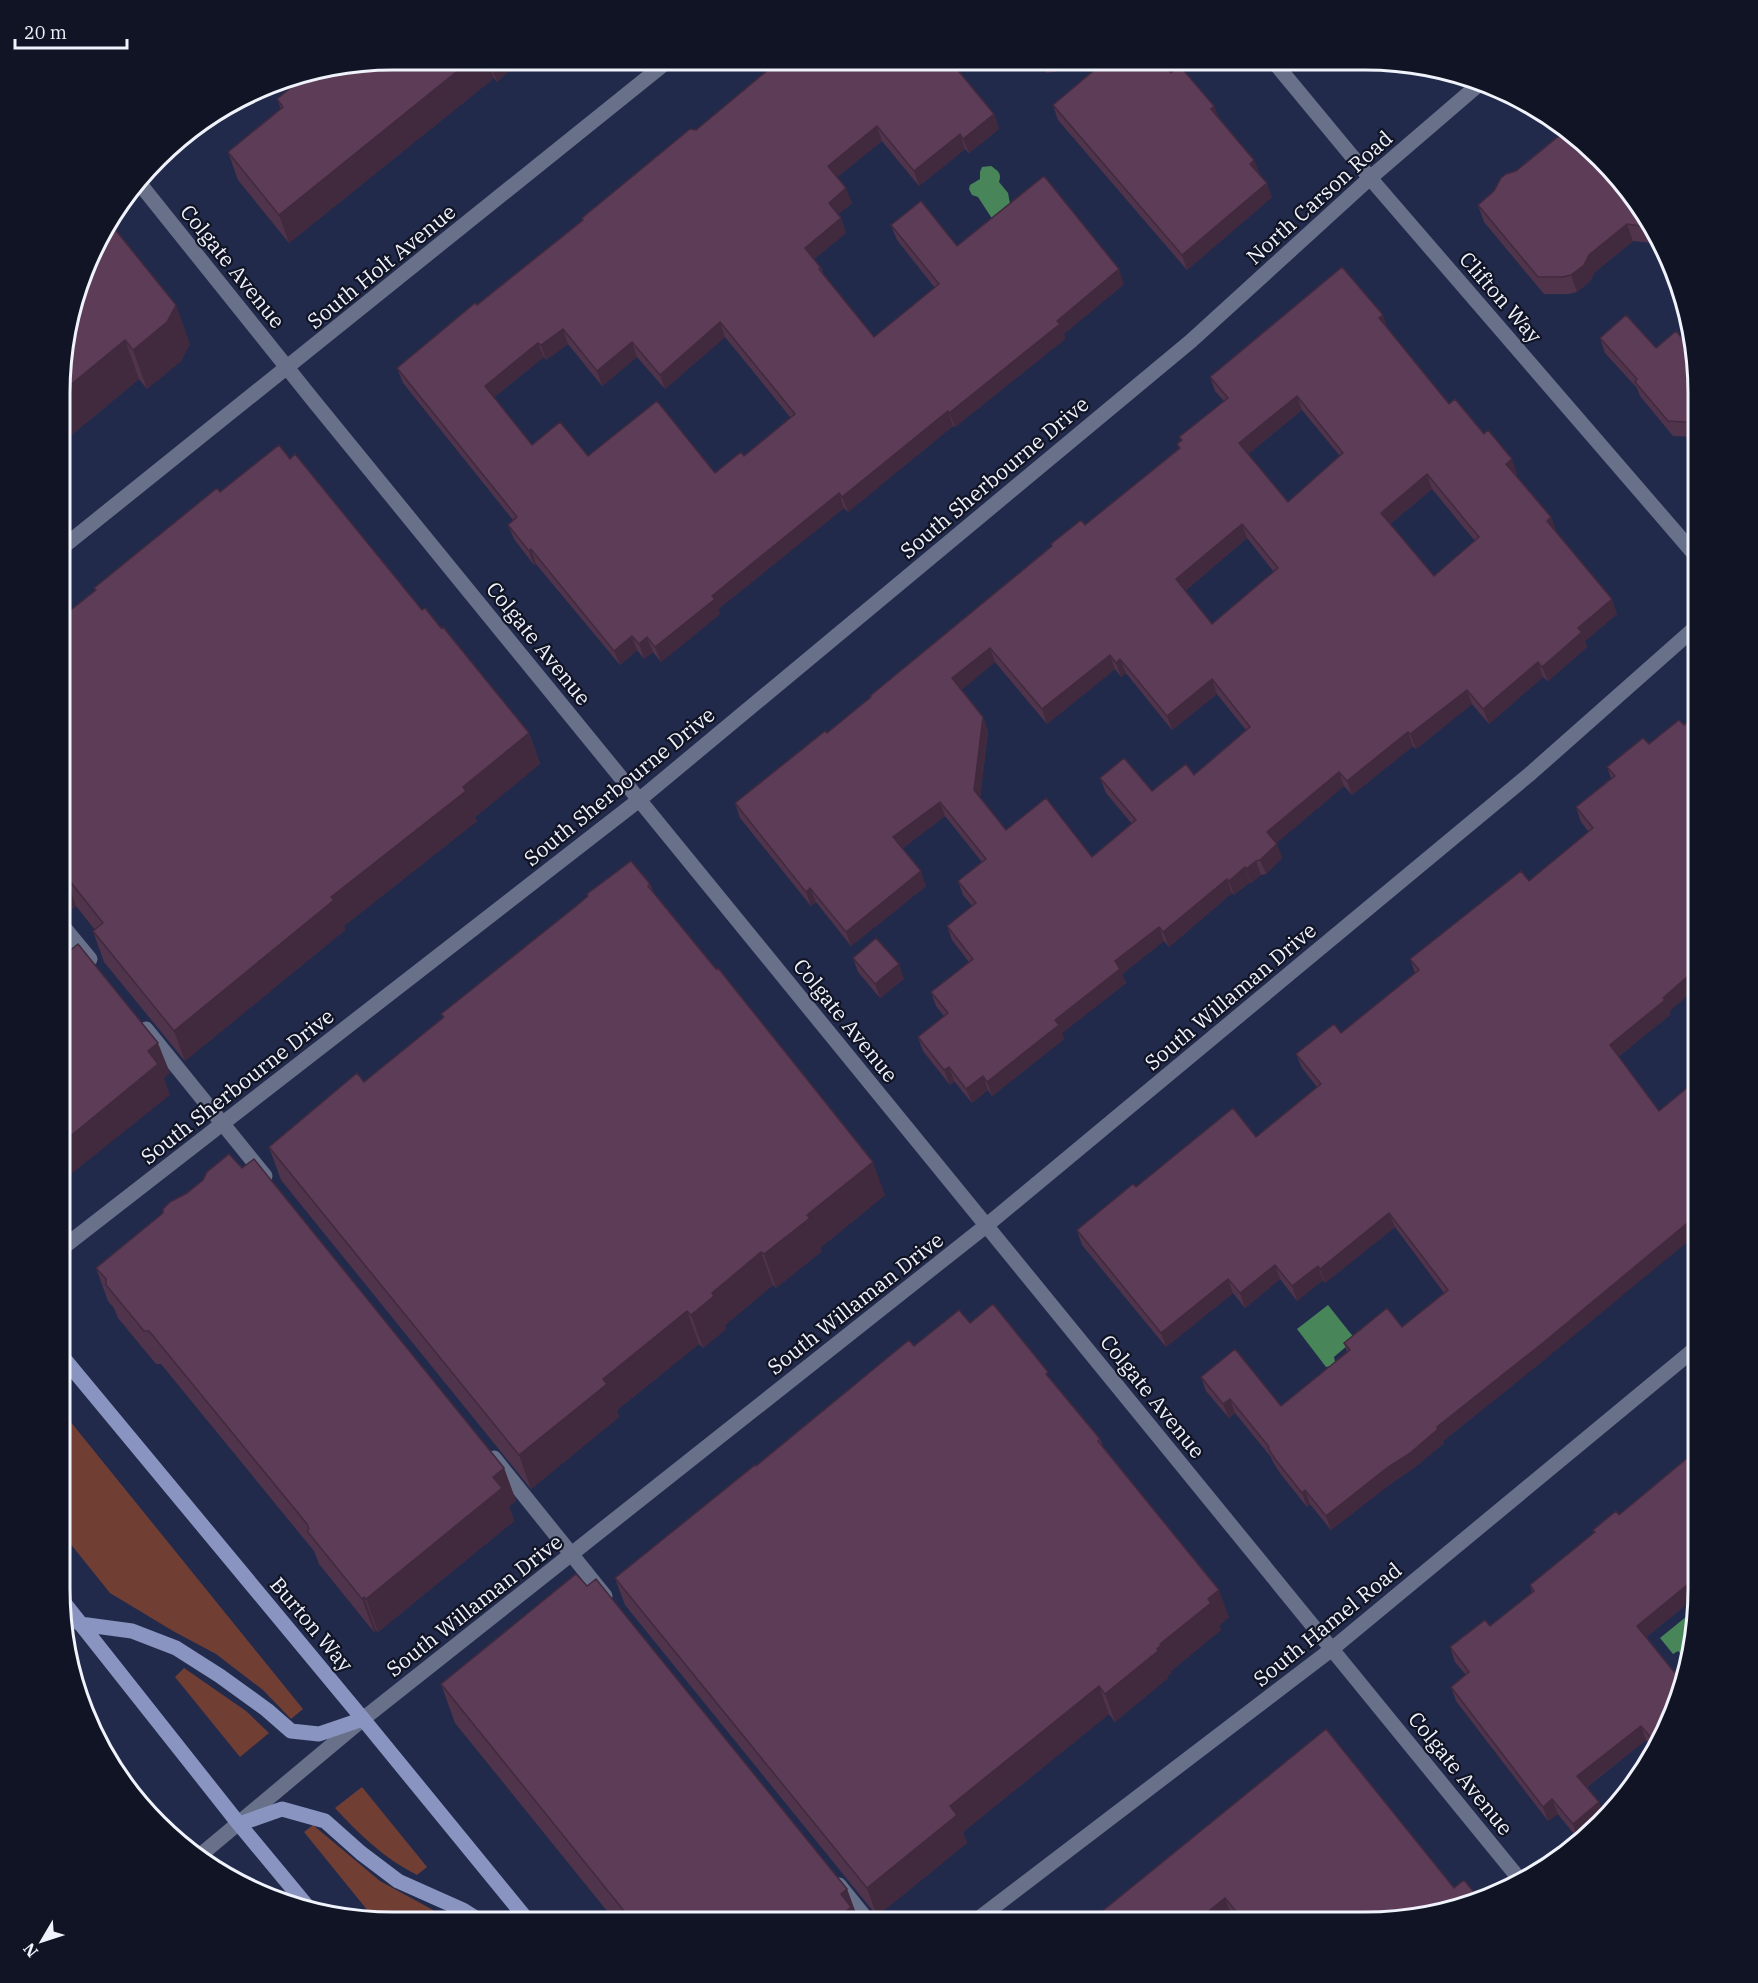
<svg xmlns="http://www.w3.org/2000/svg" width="1758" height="1983" font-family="'IBM Plex Serif',serif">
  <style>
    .green { fill: #713e34 }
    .water { fill: #48865a }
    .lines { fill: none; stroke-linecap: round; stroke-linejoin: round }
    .service { stroke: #68708a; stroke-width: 15 }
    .minor { stroke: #68708a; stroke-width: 15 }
    .secondary { stroke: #8995c0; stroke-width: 15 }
    .wall { fill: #50344c; fill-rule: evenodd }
    .shaded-wall { fill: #412a3e }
    .building { fill: #5d3c58; stroke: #412a3e; stroke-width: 1.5; fill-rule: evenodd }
    .labels { text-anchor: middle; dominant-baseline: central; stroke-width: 4.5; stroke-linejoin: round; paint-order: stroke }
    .street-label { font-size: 21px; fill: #f0f3fc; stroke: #101424 }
    .rim { fill: none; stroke: #f0f3fc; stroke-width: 3 }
  </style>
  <rect width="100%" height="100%" fill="#222a4c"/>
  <!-- green -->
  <path class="green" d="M61 1410 303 1709 291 1719 263 1690 216 1654 173 1631 110 1593 61 1532Z
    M184 1668 246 1711 269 1733 240 1757 175 1677Z
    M362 1787 427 1867 417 1875C385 1859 359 1834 335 1808Z
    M313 1825 380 1881 455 1922H377L304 1832Z"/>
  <!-- water -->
  <path class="water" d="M991 166C998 171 1002 173 999 182L1008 193 1011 209 993 220 978 197 972 195 969 189 970 185 980 179V172L982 167Z
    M1328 1305 1355 1339 1334 1357 1335 1362 1331 1366 1326 1367 1297 1329Z
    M1692 1612 1696 1617 1689 1663 1678 1651 1673 1654 1660 1638Z"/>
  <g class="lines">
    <!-- service -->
    <path class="service" d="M62 925 90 959
      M146 1029 265 1176
      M494 1458 605 1596
      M839 1885 869 1922"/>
    <!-- minor -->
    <path class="minor" d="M1274 62 1370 178 1697 557
      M140 184 313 400 1521 1881
      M63 547 668 61
      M61 1249 639 800 1191 341 1370 178 1477 86
      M198 1857 363 1719 987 1225 1531 773 1697 626
      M974 1922 1332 1649 1697 1347"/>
    <!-- secondary -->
    <path class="secondary" d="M61 1355 363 1719 529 1922
      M61 1599 239 1824 312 1912
      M80 1624 132 1631 176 1648 220 1676 267 1710 291 1731 319 1734 363 1719
      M239 1824 282 1809 325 1821 361 1853 398 1881 463 1910 482 1922"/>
  </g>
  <!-- wall -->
  <path class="wall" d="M394 60H521L497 82 494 78 289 243 238 180 228 152 281 109 277 99Z
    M775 61 965 62 957 69 994 114 999 129 969 153 965 149 919 186 882 141 837 177 852 203 838 214 841 218 846 233 814 259 821 268 824 275 874 337 935 288 897 240 891 225 957 246 1124 284 1064 334 1065 339 955 427 953 426 848 512 844 508 718 609 720 614 661 662 653 652 644 659 637 650 620 665 536 564 534 565 514 539 508 525 513 520 403 383 397 368 583 220 582 218 696 130 767 71 766 68ZM725 337 791 418 744 456 715 473 588 456 532 445 494 397 544 357 546 360 568 344 602 386 637 357 665 389Z
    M1037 62H1161L1171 73 1214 106 1218 117 1260 174 1272 197 1187 270 1058 120 1053 105 1102 64 1047 73Z
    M1478 205 1642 209 1653 243 1633 241 1595 272 1590 281 1577 292 1569 294H1544L1484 222Z
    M105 227 190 344 181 361 147 389 139 379 63 442V350Z
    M1387 327 1449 404 1484 434 1517 473 1515 475 1551 517 1556 531 1617 614 1585 641 1587 647 1548 681 1543 677 1489 724 1472 704 1416 749 1413 746 1352 795 1344 786 1276 843 1282 858 1266 874 1261 875 1251 883 1250 882 1234 895 1232 893 1169 947 1164 941 1122 974 1126 983 1062 1033 1064 1039 992 1096 988 1090 972 1103 954 1081 950 1085 923 1051 918 1037 944 1016 936 1006 931 992 969 962 952 940 947 926 972 906 963 895 958 881 982 862 945 816 903 848 926 886 851 946 816 902 811 906 740 818 735 803 827 733 871 698 870 696 1052 546 1051 544 1085 525 1179 449 1177 444 1181 441 1179 437 1224 401 1215 391 1210 377ZM1302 410 1340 456 1288 502 1248 454ZM1432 489 1475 541 1434 576 1390 524ZM1247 538 1274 572 1212 624 1185 591ZM995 662 1047 724 1115 669 1121 677 1126 673 1172 730 1217 694 1246 730 1194 775 1152 791 1100 778 1106 793 1132 824 1092 857 1006 830 980 798 988 732 983 717 961 690Z
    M1600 338 1656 348 1697 372V437L1673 436 1640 396 1637 388 1605 353Z
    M290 459 529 733 540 764 475 817 477 821 344 926 345 930 185 1061 104 962 93 931 95 930 76 906 62 916V617L95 591 94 588 220 492Z
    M1643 738 1670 1015 1618 1057 1549 1356 1443 1441 1444 1443 1414 1468 1393 1482 1331 1530 1310 1504 1307 1507 1280 1473 1273 1462 1271 1457 1235 1413 1229 1418 1206 1391 1201 1377 1281 1406 1347 1352 1344 1343 1402 1327 1444 1293 1395 1227 1325 1283 1323 1280 1297 1301 1280 1279 1245 1308 1233 1293 1166 1347 1082 1245 1077 1230 1136 1187 1256 1137 1317 1087 1302 1068 1296 1054 1341 1033 1415 973 1410 959 1529 881 1589 832 1581 822 1576 807 1611 778 1607 767Z
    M650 884 653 891 885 1195 820 1248 822 1251 776 1288 773 1285 725 1325 726 1329 703 1348 699 1344 617 1410 619 1417 531 1489 281 1180 269 1147 364 1082 443 1018 441 1014 575 907 588 896 587 894Z
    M853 958 904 979 880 998 858 972Z
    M96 1268 504 1468 516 1501 509 1506 514 1521 378 1632 376 1630 374 1632 319 1564 314 1551 161 1364H156L118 1318 114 1308 108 1301Z
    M970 1323 1050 1378 1100 1439 1103 1446 1229 1617 1219 1625 1221 1630 1171 1671V1673L1168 1676V1678L1115 1722 1109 1714 963 1832 967 1843 877 1916 625 1605 615 1578 756 1466Z
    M1697 1450V1606L1692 1600 1646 1637 1674 1672 1687 1676 1655 1751 1646 1740 1587 1787 1605 1816 1578 1839 1558 1814 1548 1821 1456 1701 1451 1687 1466 1675 1455 1662 1450 1647 1490 1626 1532 1592 1530 1585 1594 1533 1593 1530 1619 1515Z
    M441 1684 847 1889 859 1922H616L455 1723Z
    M1326 1729 1454 1888 1386 1922H1089Z"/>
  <!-- shaded-wall -->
  <path class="shaded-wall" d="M471 60H487L494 78 289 243 279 215Z
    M489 60H521L497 82Z
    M949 62H965L953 72Z
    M1214 106 1219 121 1211 109Z
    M994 114 999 129 969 153 963 139Z
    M877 126 882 141 833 180 828 166Z
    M960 134 965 149 919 186 914 171Z
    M1254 160 1260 174 1250 164Z
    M1267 183 1272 197 1187 270 1182 255Z
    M846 188 852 203 834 218 829 203Z
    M841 218 846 233 810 262 805 248Z
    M1648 221 1654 234 1653 243 1647 227Z
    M1627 224 1633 241 1595 272 1590 281 1577 292 1571 275 1589 255Z
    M1119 269 1124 284 1064 334 1065 339 955 427 949 413 1057 321Z
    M176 305 190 344 181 361 147 389 133 350Z
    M1383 315 1388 330 1379 318Z
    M720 322 725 337 665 389 660 375Z
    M563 329 568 344 546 360 541 345Z
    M125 340 139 379 63 442V391Z
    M632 342 637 357 602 386 597 371Z
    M538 343 544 357 490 400 485 386Z
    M1297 396 1302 410 1244 457 1239 443Z
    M948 411 953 426 848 512 842 497Z
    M1512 459 1517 473 1511 478 1506 464Z
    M1427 474 1432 489 1386 527 1381 513Z
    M839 493 844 508 718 609 720 614 661 662 655 647 712 596Z
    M1551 517 1556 531 1547 521Z
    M1242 524 1247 538 1181 594 1176 579Z
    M531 549 536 564 534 565 529 551Z
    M1612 599 1617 614 1585 641 1587 647 1548 681 1542 667 1578 628Z
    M632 636 637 650 620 665 614 651Z
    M647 637 653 652 644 659 639 644Z
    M990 648 995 662 958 693 952 678Z
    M1110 655 1115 669 1047 724 1042 709Z
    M1120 659 1126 673 1121 677 1116 663Z
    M1538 662 1543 677 1489 724 1483 709Z
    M1212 679 1217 694 1172 730 1167 716Z
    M1467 690 1472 704 1416 749 1410 734Z
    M983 717 988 732 979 805 974 790Z
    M1408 732 1413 746 1352 795 1347 781Z
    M529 733 540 764 475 817 477 821 344 926 345 930 185 1061 174 1031 331 897 463 787Z
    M1339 772 1344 786 1272 847 1267 832Z
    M940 802 945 816 899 851 893 837Z
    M1277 844 1282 858 1266 874 1260 860Z
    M1256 861 1261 875 1251 883 1246 869Z
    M1245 867 1250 882 1234 895 1229 881Z
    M921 871 926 886 851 946 846 932Z
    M65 875 76 906 64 916 62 911V878Z
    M1227 879 1232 893 1169 947 1163 932Z
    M810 888 816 902 811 906 806 892Z
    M1159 927 1164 941 1122 974 1126 983 1062 1033 1064 1039 992 1096 987 1082 1055 1020 1115 961Z
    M899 964 904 979 880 998 875 984Z
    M1697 968V987L1669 1012 1670 1015 1615 1059 1610 1045Z
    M158 1043 170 1073 164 1078 170 1095 61 1182 62 1143 148 1051Z
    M949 1067 954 1081 950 1085 944 1070Z
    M983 1076 988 1090 972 1103 966 1089Z
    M873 1162 885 1195 820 1248 822 1251 776 1288 764 1254 807 1215Z
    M1389 1213 1395 1227 1325 1283 1320 1269Z
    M1697 1215V1234L1549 1356 1443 1441 1444 1443 1414 1468 1393 1482 1331 1530 1326 1516Z
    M761 1252 773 1285 725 1325 726 1329 703 1348 691 1315 712 1293Z
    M1275 1265 1280 1279 1245 1308 1240 1293Z
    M1318 1266 1323 1280 1297 1301 1292 1286Z
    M1228 1279 1233 1293 1166 1347 1161 1333Z
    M687 1311 699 1344 617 1410 619 1417 531 1489 519 1455 603 1379Z
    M1230 1399 1235 1413 1229 1418 1223 1404Z
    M504 1468 516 1501 509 1506 514 1521 378 1632 366 1599 493 1477Z
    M1305 1490 1310 1504 1307 1507 1302 1493Z
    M1687 1585 1692 1600 1642 1640 1637 1626Z
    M1219 1590 1229 1617 1219 1625 1221 1630 1171 1671V1673L1168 1676V1678L1115 1722 1105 1694 1157 1649 1160 1644 1208 1599Z
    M364 1597 376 1630 374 1632 362 1599Z
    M1099 1686 1109 1714 963 1832 967 1843 877 1916 867 1888 950 1806Z
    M1641 1726 1646 1740 1582 1790 1577 1776Z
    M1552 1799 1558 1814 1548 1821 1543 1807Z
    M1599 1802 1605 1816 1578 1839 1573 1824Z
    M847 1889 859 1922H833L841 1894Z
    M1225 1898 1234 1922H1195Z"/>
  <!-- building -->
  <path class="building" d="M394 60H471L279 215 228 152 283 107 277 99 307 74Z
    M775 61 951 62 994 114 963 139 960 134 914 171 877 126 828 166 846 188 829 203 841 218 805 248 821 268 819 269 874 337 939 284 891 225 921 201 957 246 1044 176 1119 269 1057 321 1060 324 949 413 948 411 842 497 839 493 712 596 715 599 655 647 647 637 639 644 632 636 614 651 531 549 529 551 508 525 517 517 397 368 475 303 477 305 583 220 582 218 690 129 696 130 768 70 766 68ZM720 322 795 414 744 456 741 452 715 473 657 401 588 456 560 422 532 445 485 386 538 343 541 345 563 329 597 371 632 342 660 375Z
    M1104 62H1161L1171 73 1179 65 1214 106 1211 109 1254 160 1250 164 1267 183 1182 255 1053 105Z
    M1565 131 1600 158 1642 209 1648 221 1647 227 1627 224 1589 255 1584 265 1571 275 1563 277H1538L1478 205 1494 191 1501 178 1506 174 1516 171Z
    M109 222 176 305 167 322 133 350 125 340 63 391V350L105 227Z
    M1342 267 1383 315 1379 318 1449 404 1455 399 1484 434 1488 430 1512 459 1506 464 1551 517 1547 521 1612 599 1578 628 1582 632 1542 667 1538 662 1483 709 1467 690 1410 734 1408 732 1347 781 1339 772 1267 832 1277 844 1260 860 1256 861 1246 869 1245 867 1229 881 1227 879 1163 932 1159 927 1115 961 1120 969 1055 1020 1059 1025 987 1082 983 1076 966 1089 949 1067 944 1070 918 1037 948 1013 931 992 973 959 947 926 976 903 958 881 986 859 940 802 893 837 921 871 846 932 810 888 806 892 735 803 825 731 827 733 871 697 870 696 1052 546 1051 544 1081 520 1085 525 1180 448 1177 444 1182 440 1179 437 1228 398 1210 377ZM1297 396 1343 453 1288 502 1239 443ZM1427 474 1479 537 1434 576 1381 513ZM1242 524 1278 568 1212 624 1176 579ZM990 648 1042 709 1110 655 1116 663 1120 659 1167 716 1212 679 1250 727 1194 775 1186 764 1152 791 1124 758 1100 778 1136 820 1092 857 1046 798 1006 830 974 790 983 717 952 678Z
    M1626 315 1656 348 1676 331 1693 352 1697 372V423L1668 421 1635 382 1637 379 1600 338Z
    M279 445 290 459 295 454 422 610 425 608 441 628 443 627 529 733 463 787 466 791 331 897 334 900 174 1031 93 931 103 923 65 875 62 878V617L96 590 94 588 217 488 220 492Z
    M1696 715 1697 716V968L1663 998 1665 1000 1610 1045 1659 1111 1692 1084 1697 1091V1215L1544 1342 1437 1427 1438 1429 1409 1454 1388 1467 1326 1516 1305 1490 1302 1493 1275 1459 1268 1448 1269 1447 1230 1399 1223 1404 1201 1377 1235 1349 1281 1406 1350 1350 1344 1343 1387 1308 1402 1327 1448 1290 1389 1213 1320 1269 1318 1266 1292 1286 1275 1265 1240 1293 1228 1279 1161 1333 1077 1230 1133 1184 1136 1187 1233 1108 1256 1137 1321 1084 1296 1054 1334 1024 1341 1033 1419 970 1410 959 1521 871 1529 881 1593 828 1576 807 1615 776 1607 767 1643 738 1649 744 1679 720 1684 725Z
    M631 861 650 884 648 886 716 969 718 968 873 1162 807 1215 810 1218 764 1254 761 1252 712 1293 714 1296 691 1315 687 1311 603 1379 607 1384 519 1455 269 1147 357 1073 364 1082 444 1017 441 1014 575 907 588 896 587 894Z
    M876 938 899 964 875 984 853 958Z
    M78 944 158 1043 148 1051 158 1064 62 1143V957Z
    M229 1154 242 1168 254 1159 504 1468 493 1477 502 1488 366 1599 364 1597 362 1599 307 1531 309 1529 307 1524 149 1331H144L106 1285V1279L96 1268 163 1213V1209L170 1202 187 1193 203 1180 207 1172Z
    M993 1304 1048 1372 1046 1374 1100 1439 1098 1441 1219 1590 1208 1599 1211 1603 1160 1644 1161 1645 1157 1649 1158 1651 1105 1694 1099 1686 950 1806 957 1815 867 1888 615 1578 755 1465 756 1466 909 1340 914 1346 959 1310 970 1323Z
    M1697 1450V1598L1687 1585 1637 1626 1674 1672 1689 1659 1687 1676 1658 1746 1641 1726 1577 1776 1599 1802 1573 1824 1552 1799 1543 1807 1451 1687 1469 1672 1450 1647 1485 1620 1490 1626 1534 1591 1530 1585 1595 1532 1593 1530 1616 1511 1619 1515Z
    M576 1574 587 1586 596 1579 847 1889 841 1894 851 1907 833 1922H633L441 1684Z
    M1326 1729 1454 1888 1464 1880 1481 1901 1471 1905 1386 1922H1245L1225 1898 1195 1922H1089Z"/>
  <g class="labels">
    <!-- street labels -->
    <g class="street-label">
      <text transform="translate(1319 197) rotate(-42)">North Carson Road</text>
      <text transform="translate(233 266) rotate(51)">Colgate Avenue</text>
      <text transform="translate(381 266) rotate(-39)">South Holt Avenue</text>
      <text transform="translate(1501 297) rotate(49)">Clifton Way</text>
      <text transform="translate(994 477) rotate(-40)">South Sherbourne Drive</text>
      <text transform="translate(539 643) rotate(51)">Colgate Avenue</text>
      <text transform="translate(619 786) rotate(-39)">South Sherbourne Drive</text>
      <text transform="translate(1230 996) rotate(-40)">South Willaman Drive</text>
      <text transform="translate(846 1020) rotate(51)">Colgate Avenue</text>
      <text transform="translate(237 1086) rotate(-38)">South Sherbourne Drive</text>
      <text transform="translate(855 1303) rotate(-38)">South Willaman Drive</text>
      <text transform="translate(1153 1396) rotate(51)">Colgate Avenue</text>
      <text transform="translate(474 1605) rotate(-38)">South Willaman Drive</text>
      <text transform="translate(312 1624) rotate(50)">Burton Way</text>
      <text transform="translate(1327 1624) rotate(-39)">South Hamel Road</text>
      <text transform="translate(1461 1773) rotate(51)">Colgate Avenue</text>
    </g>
  </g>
  <!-- crop -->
  <path d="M0 0H1758V1983H0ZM393 70H1365A323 323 0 0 1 1688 393V1589A323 323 0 0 1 1365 1912H393A323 323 0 0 1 70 1589V393A323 323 0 0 1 393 70Z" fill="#101424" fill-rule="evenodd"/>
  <path class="rim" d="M393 70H1365A323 323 0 0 1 1688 393V1589A323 323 0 0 1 1365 1912H393A323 323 0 0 1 70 1589V393A323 323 0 0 1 393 70Z"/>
  <!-- north arrow -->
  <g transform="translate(42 1941) rotate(231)" stroke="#101424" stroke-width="4.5" paint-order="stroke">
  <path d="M0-4.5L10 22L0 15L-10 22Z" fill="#f0f3fc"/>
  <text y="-9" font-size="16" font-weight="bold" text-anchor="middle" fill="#f0f3fc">N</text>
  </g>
  <!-- scale -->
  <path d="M15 39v9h112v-9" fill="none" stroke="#f0f3fc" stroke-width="3"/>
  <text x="24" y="39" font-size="18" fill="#f0f3fc" stroke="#101424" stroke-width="4.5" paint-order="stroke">20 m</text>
</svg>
